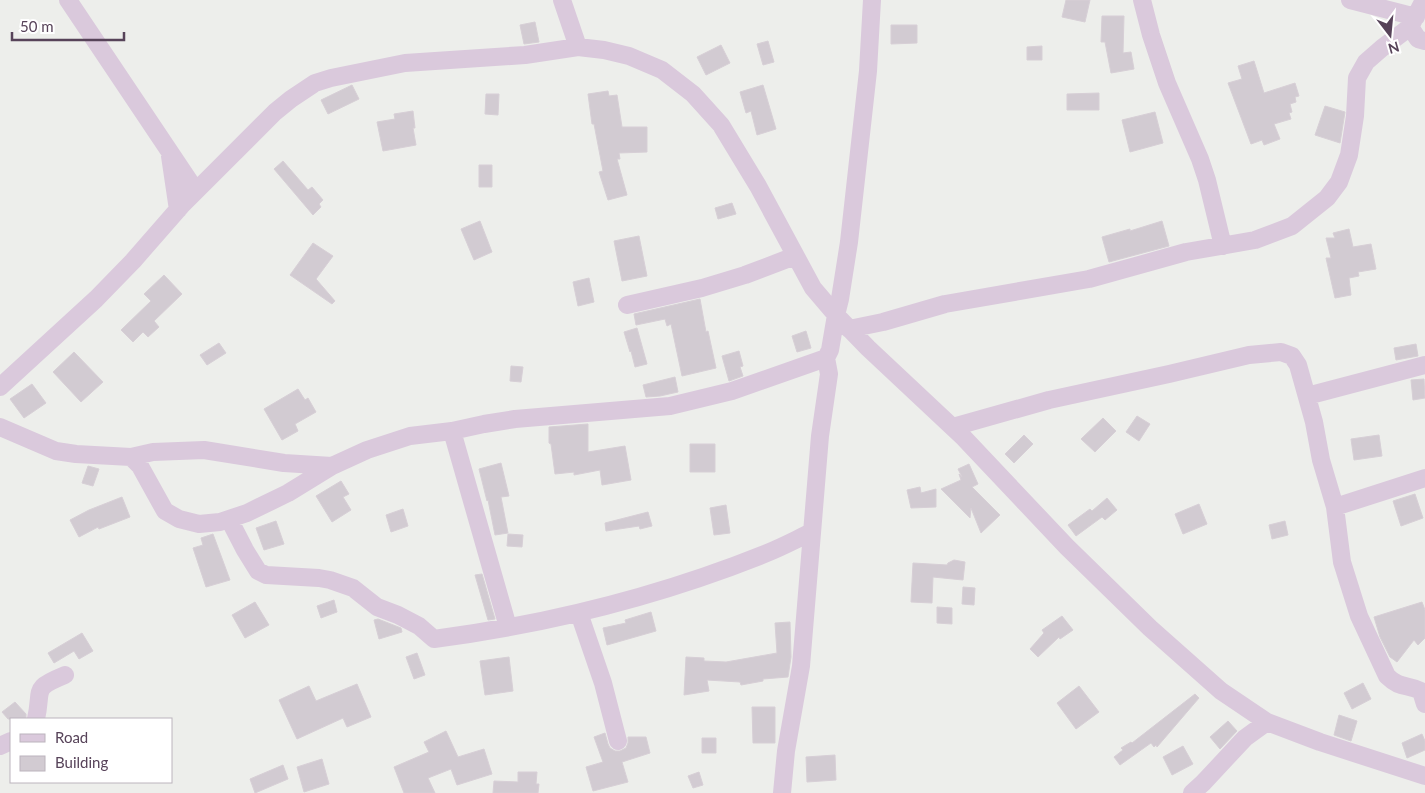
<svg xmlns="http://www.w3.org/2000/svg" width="1425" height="793" font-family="Lato,sans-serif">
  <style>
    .building { fill: #d2cbd2; stroke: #d7cfd6 }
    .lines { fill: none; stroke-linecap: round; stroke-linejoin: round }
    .minor { stroke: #dac9dc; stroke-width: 18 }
  </style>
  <rect width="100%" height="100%" fill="#edeeeb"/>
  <!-- building -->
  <path class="building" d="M1066 0H1090L1085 22 1062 17Z
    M1102 16H1124L1123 53 1131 52 1134 69 1111 73 1105 42H1101Z
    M535 22 539 42 524 44 520 25Z
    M891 25H917V43L891 44Z
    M768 41 774 62 763 65 757 44Z
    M721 45 730 63 706 75 697 57Z
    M1042 46V60H1027V47Z
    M1254 61 1264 93 1295 83 1299 96 1295 97 1296 102 1290 104 1292 112 1289 113 1291 119 1274 124 1280 139 1264 145 1262 140 1251 144 1228 83 1242 79 1238 66Z
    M352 85 359 99 328 114 321 100Z
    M763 85 776 129 757 135 751 111 746 113 740 92Z
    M608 91 609 96 617 95 622 127H647V152L619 153 620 159H617L627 195 608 200 599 172 603 171 594 124H592L588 94Z
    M1099 93V110H1067V94Z
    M486 94H499L498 115 485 114Z
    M1325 106 1345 112 1340 143 1315 135Z
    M413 111 415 128H413L416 145 383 151 377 122 395 119 394 114Z
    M1155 112 1163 143 1130 152 1122 120Z
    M283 161 308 190 312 187 323 200 319 204 321 207 313 215 274 169Z
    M479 165H492V187H479Z
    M732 203 736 214 718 219 715 208Z
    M480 221 492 252 474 260 461 229Z
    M1162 221 1169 246 1109 262 1102 237 1130 229V231Z
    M1349 229 1353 247 1371 244 1376 269 1358 272 1359 276 1349 278 1351 295 1335 298 1326 258H1331L1326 238H1335L1333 233Z
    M639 236 647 276 622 281 614 241Z
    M313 243 333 256 316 279 335 301 332 304 290 275Z
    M164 275 182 294 154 321 159 327 148 337 143 332 133 342 121 330 151 301 144 294Z
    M589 278 594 302 578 306 573 282Z
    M700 299 706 332 708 331 716 368 682 376 671 324 667 326 665 319 636 325 634 314Z
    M637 328 647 364 635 367 631 351 630 352 624 332Z
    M806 331 811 348 797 352 792 336Z
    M219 343 226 353 207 365 200 355Z
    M1416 344 1418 356 1396 360 1394 348Z
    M739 351 743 366 740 367 743 376 729 381 722 356Z
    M74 352 103 382 81 402 53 372Z
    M511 366 523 367 521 382 510 381Z
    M675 377 678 392 660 396 646 397 643 385Z
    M1424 379 1425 398 1413 400 1411 380Z
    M32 384 46 403 24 418 10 399Z
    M298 389 305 400 308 398 316 412 295 424 298 431 282 440 264 409Z
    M1137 416 1150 424 1139 441 1126 432Z
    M1103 418 1116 431 1095 452 1081 439Z
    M588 424V452L625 446 631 480 602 485 600 470 574 475V472L555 474 551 444 549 443V427Z
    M1024 435 1033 444 1014 463 1005 454Z
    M1379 435 1382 456 1354 460 1351 439Z
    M690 444H715V472H690Z
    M501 463 509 496 501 497 508 533 495 535 488 500 487 501 479 469Z
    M969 464 978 484 972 487 1000 515 981 533 971 508 970 518 941 489 961 480 959 474 962 477 958 469Z
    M88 466 99 469 93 486 82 483Z
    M341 481 349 494 343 497 351 510 332 522 316 496Z
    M920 487 921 493 936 489V507L911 508 907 490Z
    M1415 494 1423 518 1401 526 1393 501Z
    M122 497 130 517 99 529 98 527 79 537 70 520 89 510Z
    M1107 498 1117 510 1105 520 1102 517 1076 536 1068 525 1090 509 1092 511Z
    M1199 504 1207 524 1183 534 1175 514Z
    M726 505 730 533 714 535 710 508Z
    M403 509 408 526 391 532 386 515Z
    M648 512 652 526 640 529 639 526 606 531 605 523Z
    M276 521 284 544 264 550 256 528Z
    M1285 521 1288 535 1272 539 1269 525Z
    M213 534 230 580 206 587 193 548 203 545 201 538Z
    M508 534 523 535 522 547 507 546Z
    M954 560 965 562 963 580 933 577 932 603 911 602 913 563 947 565 948 563Z
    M482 574 495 619 488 620 475 575Z
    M963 587 975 588 974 605 962 604Z
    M334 600 337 612 321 618 317 606Z
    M255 602 269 625 245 638 232 615Z
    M1422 602 1425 610V638L1418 645 1414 640 1397 662 1390 657 1380 637 1374 617Z
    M937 607 952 608V624L937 623Z
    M651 612 656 631 607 645 603 628 626 623 625 620Z
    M1062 616 1073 630 1060 639 1059 637 1038 657 1030 649 1044 633 1042 630Z
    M378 619 401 628 402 632 379 639 374 620Z
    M790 622 791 657 788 677 763 679V681L741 685 740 682 707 680 709 691 684 695 686 657 704 658V661L726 662 777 653 775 623Z
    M82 633 93 651 79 659 74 651 54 663 48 653Z
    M417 653 425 675 414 679 406 657Z
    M509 657 513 691 485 695 480 661Z
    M1363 683 1371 699 1352 709 1344 693Z
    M357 684 371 717 347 727 343 718 297 739 279 700 309 686 316 701Z
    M1079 686 1099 712 1076 729 1057 703Z
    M1195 694 1199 698 1157 747 1156 745 1154 747 1151 743 1120 765 1114 757 1123 750 1121 748 1131 742 1132 743Z
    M15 702 26 714V719H8L2 712Z
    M752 707H775V743H753Z
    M1339 715 1357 721 1351 741 1334 735Z
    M1228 721 1237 731 1220 749 1210 737Z
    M446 731 458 757 484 749 492 774 457 785 451 769 428 778 435 793H404L394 767 429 752 424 742Z
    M605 733 608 744 610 748 615 751H620L626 748 628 743V737H646L650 753 622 762 628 782 593 791 586 767 603 762 594 737Z
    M1422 734 1425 741V750L1407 758 1402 743Z
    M702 738H716V753H702Z
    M1183 746 1193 764 1172 775 1163 757Z
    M835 755 836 780 807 782 806 757Z
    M322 759 329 784 304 792 297 767Z
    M283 765 288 779 255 793 250 779Z
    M518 772H537L536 784H539L538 793H493L494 781 518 782Z
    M699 772 703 785 693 788 688 776Z"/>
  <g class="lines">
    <!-- minor -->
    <path class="minor" d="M68 0 196 191
      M562 0 578 47
      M1142 0 1151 35 1167 83 1200 159 1207 180 1223 246
      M1350 0 1416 17
      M1410 27 1418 39 1425 41
      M170 156 178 210
      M627 305 702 288 745 275 795 256
      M849 329 883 322 945 304 1089 279 1186 252 1255 240 1292 226 1327 198 1339 182 1349 155 1355 116 1357 78 1366 62 1382 48 1410 27 1424 0
      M0 387 96 299 133 261 181 206 275 112 291 99 315 83 331 78 405 63 525 55 578 47 604 50 629 56 662 70 693 94 721 125 758 186 813 288 836 315 868 348 964 438 1067 547 1150 628 1221 691 1267 722 1320 742 1425 776
      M1307 396 1425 365
      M0 427 56 451 76 454 131 457 140 466 165 511 179 519 199 524 220 522 247 513 288 493 332 466 367 450 410 436 452 431 484 424 515 419 670 406 732 391 826 358 830 350 836 315 840 299 849 242 868 71 872 0
      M953 427 1049 400 1169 374 1249 355 1281 352 1292 356 1298 365 1314 422 1321 460 1335 507 1342 562 1359 616 1387 676C1400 689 1407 684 1421 691L1425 704
      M452 431 508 627
      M131 457 153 452 204 450 284 463 332 466
      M1335 507 1425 478
      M229 519 245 550 258 571 266 575 319 578 330 580 353 588 377 607 398 615 419 626 434 639C548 624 660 596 767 553 782 547 797 539 812 532
      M579 613 603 683 618 741
      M36 719C43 688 31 689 65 675
      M0 746 11 741
      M782 793 786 751 801 666 820 436 829 374 826 358
      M1192 793 1203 783 1245 738 1267 722"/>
  </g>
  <!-- legend -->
  <rect x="10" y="718" width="162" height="65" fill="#ffffff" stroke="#bcb4bd"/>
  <rect x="20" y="734" width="25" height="8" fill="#dac9dc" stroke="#bcb4bd"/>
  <text x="55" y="743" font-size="15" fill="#574359">Road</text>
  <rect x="20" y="756" width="25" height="15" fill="#d2cbd2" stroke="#bcb4bd"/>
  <text x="55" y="768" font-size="15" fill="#574359">Building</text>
  <!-- north arrow -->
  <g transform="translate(1390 35) rotate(164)" stroke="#ffffff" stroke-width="4" paint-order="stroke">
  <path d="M0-4L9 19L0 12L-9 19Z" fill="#574359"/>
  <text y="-8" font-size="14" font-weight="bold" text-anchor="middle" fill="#574359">N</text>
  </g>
  <!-- scale -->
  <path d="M12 32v8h112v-8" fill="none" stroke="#574359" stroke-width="2.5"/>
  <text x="20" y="32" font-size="15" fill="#574359" stroke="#ffffff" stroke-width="4" paint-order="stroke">50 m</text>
</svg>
